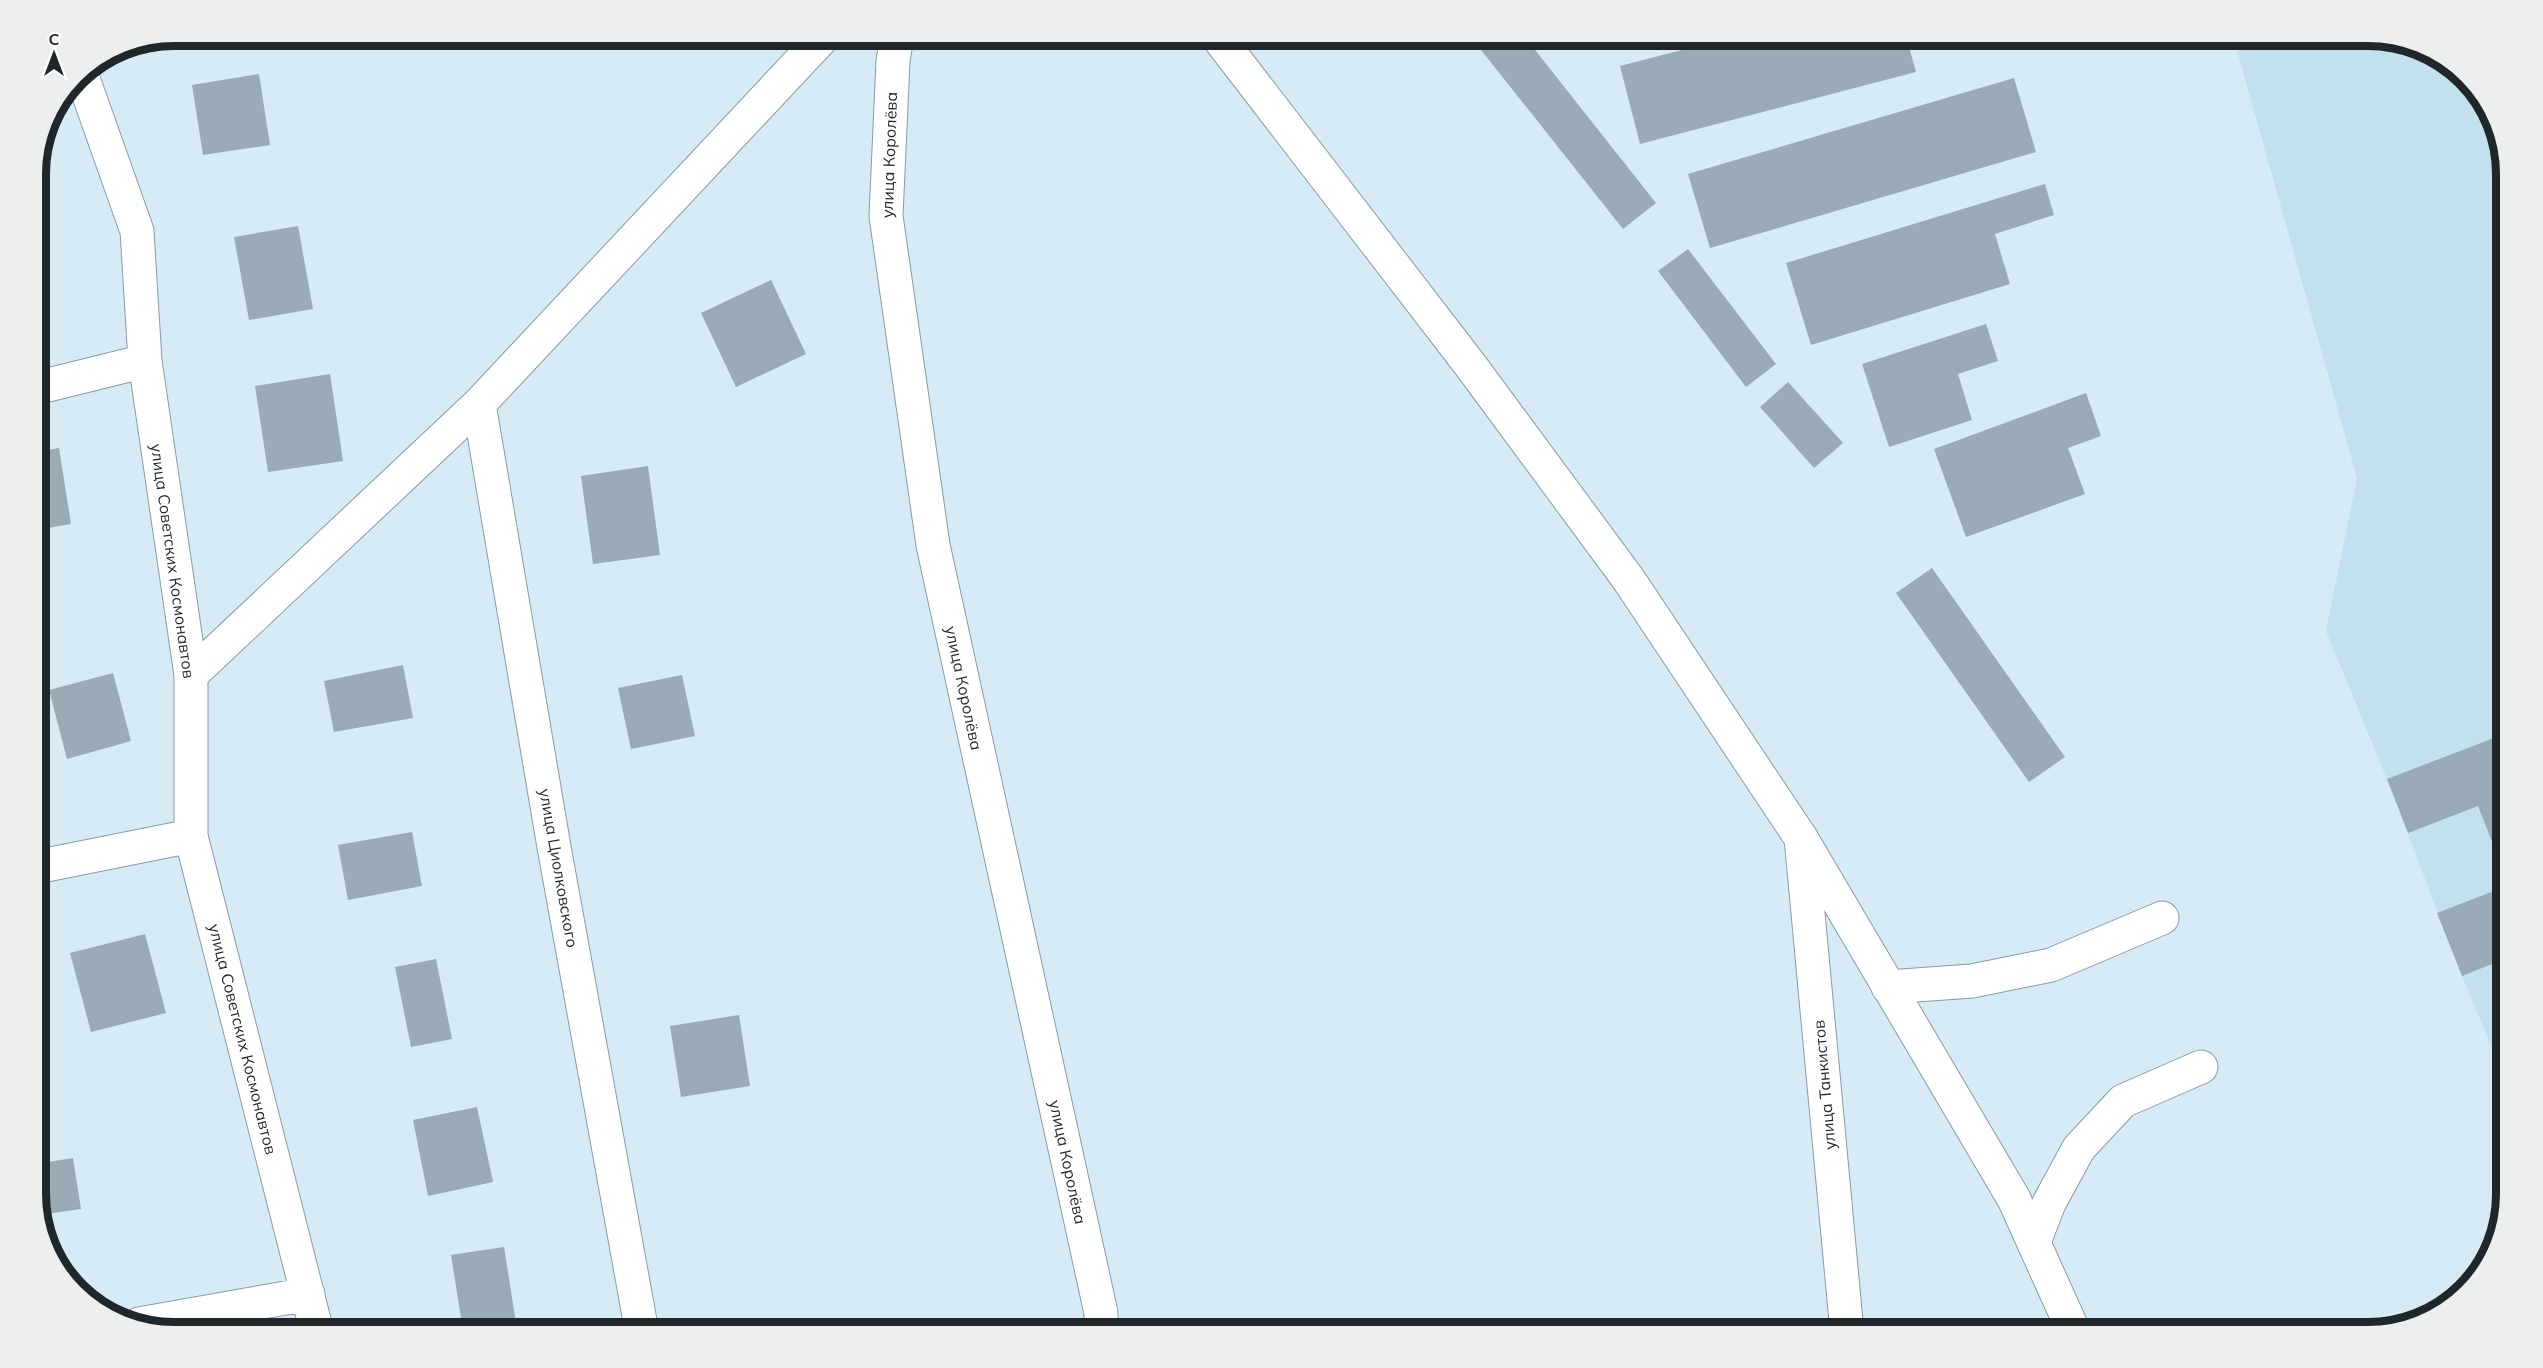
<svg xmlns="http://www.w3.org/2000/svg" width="2543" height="1368" font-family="Mulish,sans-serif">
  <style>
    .built { fill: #c3e0ef }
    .building { fill: #98abb6 }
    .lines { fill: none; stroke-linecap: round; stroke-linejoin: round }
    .minor-casing { stroke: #889ca6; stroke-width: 35 }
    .major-casing { stroke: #889ca6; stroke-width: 35 }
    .minor { stroke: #fff; stroke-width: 33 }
    .major { stroke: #fff; stroke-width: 33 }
    .labels { text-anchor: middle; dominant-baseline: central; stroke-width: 4.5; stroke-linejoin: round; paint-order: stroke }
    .street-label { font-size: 16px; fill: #1f272b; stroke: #fff }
    .rim { fill: none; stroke: #1f272b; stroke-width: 8 }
  </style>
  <rect width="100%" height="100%" fill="#d6ebf6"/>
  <!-- built -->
  <path class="built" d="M2233 36H2369L2430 50 2484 98 2507 165V1084L2462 976 2387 779 2326 631 2357 478Z"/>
  <!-- building -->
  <path class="building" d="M1470 36H1524L1656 203 1623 229Z
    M1736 36H1906L1916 72 1640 144 1620 66Z
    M259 74 270 145 203 155 192 85Z
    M2014 78 2036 152 1710 248 1688 174Z
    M2045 184 2054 215 1995 234 2010 284 1811 345 1786 263Z
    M298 226 313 309 249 320 234 237Z
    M1688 249 1776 364 1746 387 1658 271Z
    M771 280 806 354 736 387 701 313Z
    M1986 324 1998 361 1958 374 1972 420 1889 447 1862 364Z
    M330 374 343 461 268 472 255 386Z
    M1788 382 1843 443 1814 468 1760 407Z
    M2086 393 2101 436 2068 448 2085 494 1966 537 1934 449Z
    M59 448 71 524 36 530V452Z
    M648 466 660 555 593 564 581 476Z
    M1932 568 2065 757 2029 782 1896 593Z
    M403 665 413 718 334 732 324 681Z
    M113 673 131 741 67 759 49 690Z
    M682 675 695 736 631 749 618 688Z
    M2507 733V880L2478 806 2408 833 2387 779Z
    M412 832 422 886 348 900 338 845Z
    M2507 886V958L2462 976 2437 913Z
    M145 934 166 1013 91 1032 70 953Z
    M436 959 452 1039 411 1047 395 967Z
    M739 1015 750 1086 681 1097 670 1026Z
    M477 1107 493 1182 428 1196 413 1120Z
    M73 1158 81 1209 40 1215 36 1203V1164Z
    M504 1247 516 1323 463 1331 451 1255Z"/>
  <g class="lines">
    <defs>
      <path id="minor" d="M897 36 893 61 886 216 933 545 1101 1313V1332
        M81 73 137 231 145 361 191 675V836L317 1332
        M36 388 145 361
        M479 404 554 847 642 1332
        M191 675 479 404 824 36
        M1801 838 1847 1332
        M36 867 191 836
        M1888 987 1972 981 2051 965 2162 918
        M2034 1242 2049 1203 2079 1148 2123 1101 2201 1067
        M139 1324 308 1294"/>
      <path id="major" d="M1217 36 1471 366 1629 580 1801 838 2014 1199 2074 1332"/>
    </defs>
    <!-- minor casing -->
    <use href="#minor" class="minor-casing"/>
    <!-- major casing -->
    <use href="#major" class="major-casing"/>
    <!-- minor -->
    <use href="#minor" class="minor"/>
    <!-- major -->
    <use href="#major" class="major"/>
  </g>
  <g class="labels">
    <!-- street labels -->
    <g class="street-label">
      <text transform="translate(889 155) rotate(-88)">улица Королёва</text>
      <text transform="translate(173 561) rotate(82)">улица Советских Космонавтов</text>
      <text transform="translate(964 688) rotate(78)">улица Королёва</text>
      <text transform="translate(559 868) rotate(80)">улица Циолковского</text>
      <text transform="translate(243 1039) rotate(76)">улица Советских Космонавтов</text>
      <text transform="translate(1824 1085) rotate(-95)">улица Танкистов</text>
      <text transform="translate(1068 1162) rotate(78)">улица Королёва</text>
    </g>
  </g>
  <!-- crop -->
  <path d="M0 0H2543V1368H0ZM174 46H2368A128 128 0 0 1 2496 174V1194A128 128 0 0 1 2368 1322H174A128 128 0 0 1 46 1194V174A128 128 0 0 1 174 46Z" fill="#edeeee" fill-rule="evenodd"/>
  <path class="rim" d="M174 46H2368A128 128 0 0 1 2496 174V1194A128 128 0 0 1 2368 1322H174A128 128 0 0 1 46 1194V174A128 128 0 0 1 174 46Z"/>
  <!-- north arrow -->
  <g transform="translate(54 54)" stroke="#ffffff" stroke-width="4.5" paint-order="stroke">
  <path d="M0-4.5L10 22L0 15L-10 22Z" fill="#1f272b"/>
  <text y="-9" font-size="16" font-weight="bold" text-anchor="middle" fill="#1f272b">С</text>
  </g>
</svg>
